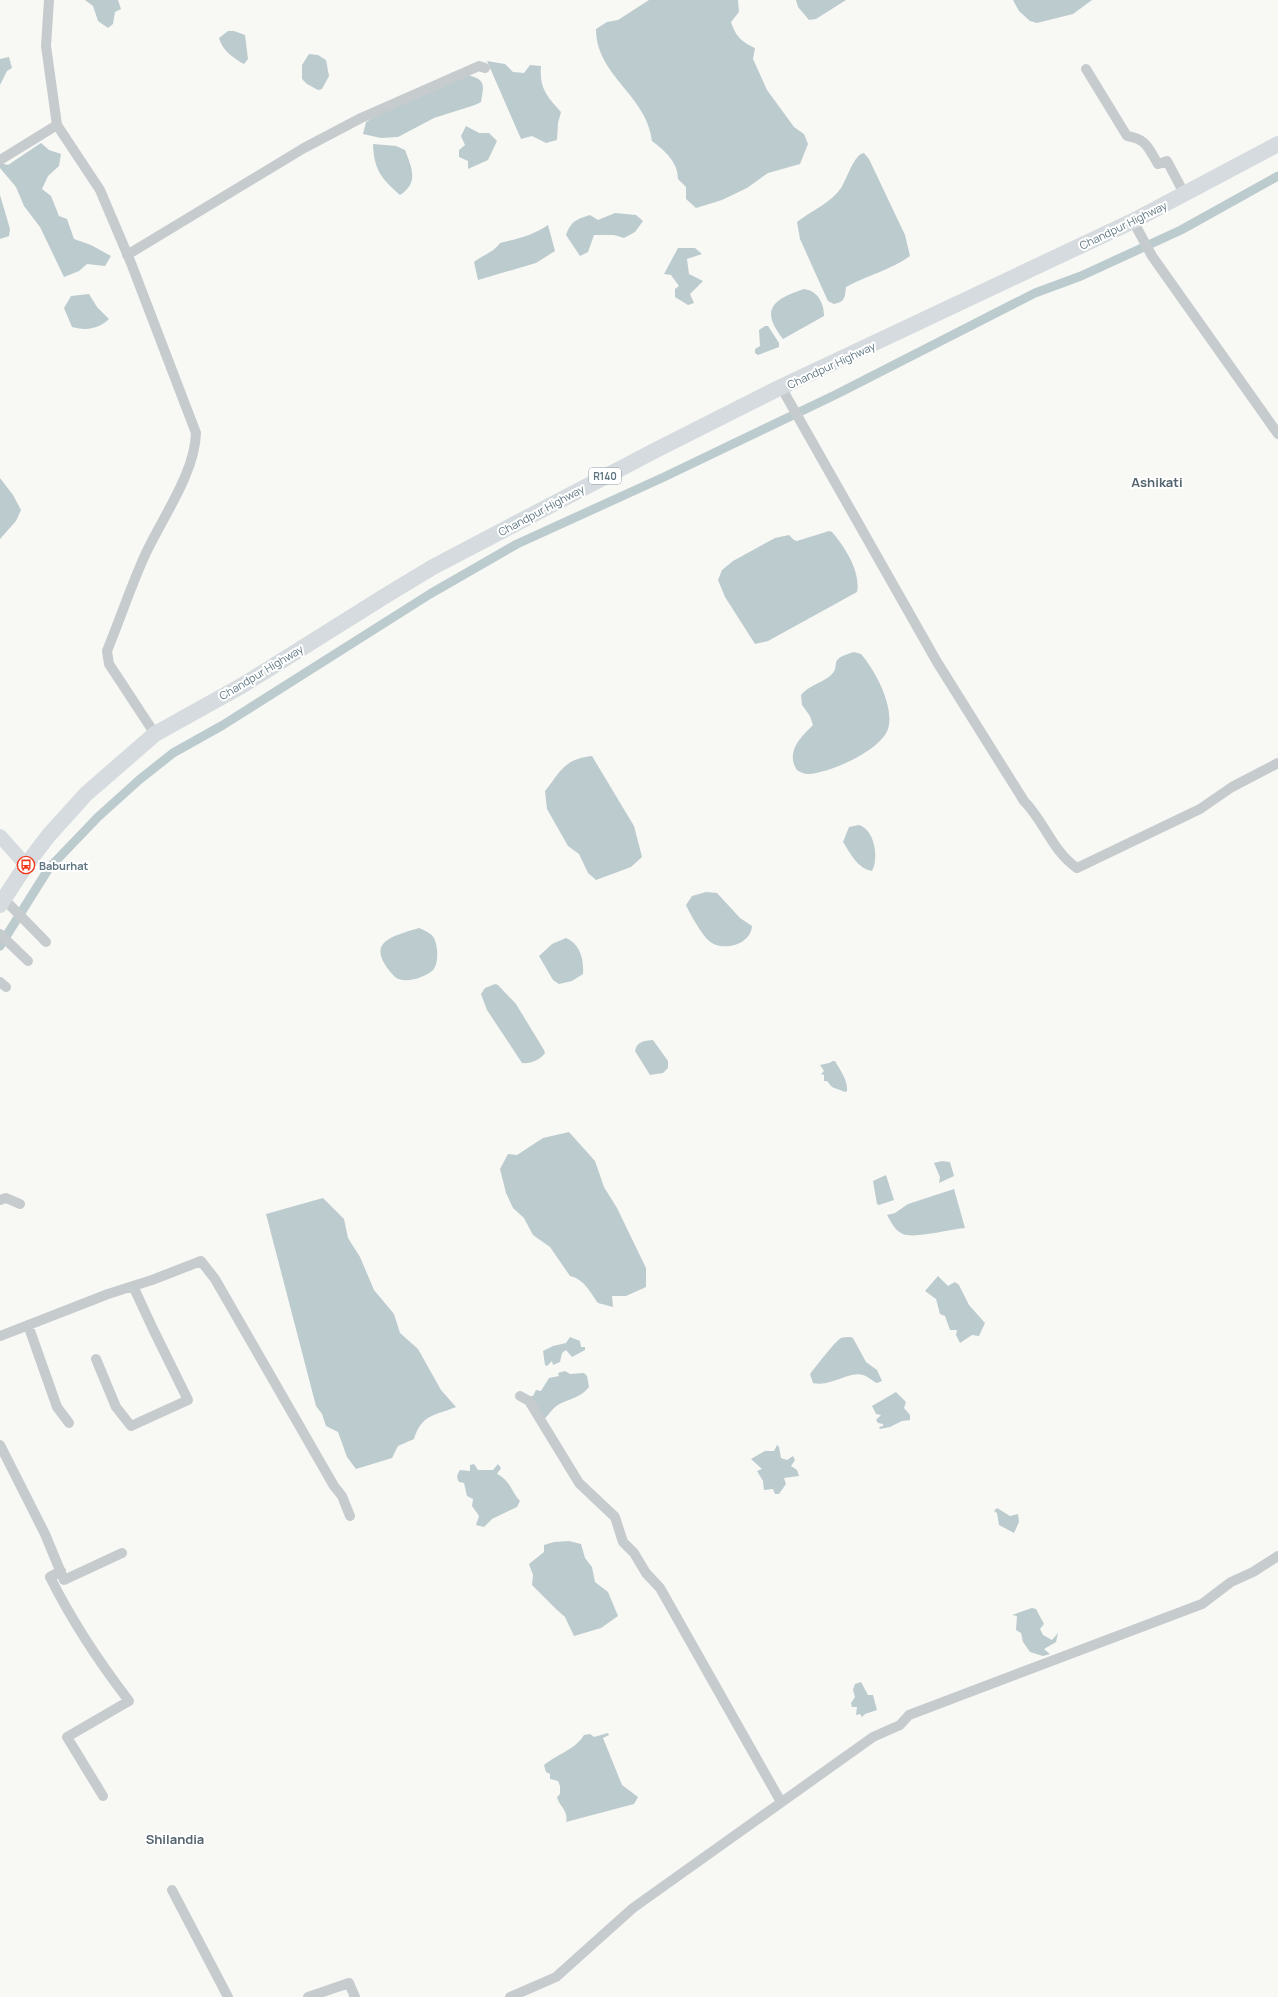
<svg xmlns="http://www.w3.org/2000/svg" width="1278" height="1997" font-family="Manrope,sans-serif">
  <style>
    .water { fill: #bccbce }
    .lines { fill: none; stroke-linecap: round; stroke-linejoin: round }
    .canal { stroke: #bccbce; stroke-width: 9 }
    .minor { stroke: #c6cbce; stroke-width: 10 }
    .secondary { stroke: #d5dbde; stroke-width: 14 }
    .primary { stroke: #d5dbde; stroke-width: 16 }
    .labels { text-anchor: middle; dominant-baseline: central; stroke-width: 4; stroke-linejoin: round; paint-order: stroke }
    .shield { fill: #fff; stroke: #90a0a8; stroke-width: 1 }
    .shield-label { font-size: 10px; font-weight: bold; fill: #607783 }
    .street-label { font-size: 11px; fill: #607783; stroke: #fff }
    .poi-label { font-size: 11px; font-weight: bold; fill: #607783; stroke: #fff; text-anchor: start }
    .quarter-label { font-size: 13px; font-weight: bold; fill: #53646e; stroke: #fff }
  </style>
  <rect width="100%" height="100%" fill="#f8f8f5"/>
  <!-- water -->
  <path class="water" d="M85 0H118L121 9 115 12 113 24 108 28 98 21 93 6Z
    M649 0H738L739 12 731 22C736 37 742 42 755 48L753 59 767 90 794 127 804 134 808 144 800 164 768 173 747 188 722 200 696 208 686 199V187L678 179C678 162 665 151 652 141 647 95 596 76 596 29L607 22 618 20Z
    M796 0H846L816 19 809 20 798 7Z
    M1013 0H1092L1073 14 1037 23 1030 21 1019 11Z
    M228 31H234L245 35 248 59 244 64C233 58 222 50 219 38Z
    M309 54 318 55 326 60 329 76 322 89 318 90 307 84 302 79V65Z
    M9 57 12 68 7 71 0 85V59Z
    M487 61 505 64 513 72 524 73 530 65 541 66C539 88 547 97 561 112L558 123 557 140 546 143 532 136 521 139Z
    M467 75C486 79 484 85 481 102L475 105 434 118 398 137 381 138 363 134 366 122 390 107Z
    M466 126 479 133H489L497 141 488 160 468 169V161L459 157V150L465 145 461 136Z
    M41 143 49 150 61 154 59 166 48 176 42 189 51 196 59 216 67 219 74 239 91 245 111 256 105 266 87 264 79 271 64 277 40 227 24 206 16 187 0 168V163L8 165Z
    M373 144 396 146 405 150C412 168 419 183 400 195 381 178 374 170 373 144Z
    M864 153 869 159 905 235 910 256C893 269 866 276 846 287 845 297 845 302 834 304L828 301 818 279 800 239 797 222C812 210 831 203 841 188 847 179 854 154 864 153Z
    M0 195 10 229 9 236 0 239Z
    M615 213 636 215 643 221 635 232 624 238 614 235H594L588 252 580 256 566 235C571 221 577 219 590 215L598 220Z
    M548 225 555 251 536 263 478 280 474 262C483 255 494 252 500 243 517 239 534 235 548 225Z
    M678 248H695L702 254 687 259 689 274 703 281 690 294 694 303 688 305 675 297V289L679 286 671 275 664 274Z
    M804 289C818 291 824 303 824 316L783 339C759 309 774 299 804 289Z
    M89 294 97 307 109 319C98 329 87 331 72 327L64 308 71 296Z
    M765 326H768L779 343V347L758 355 755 353V349L760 346 759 330Z
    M0 478 13 495 21 510 16 521 0 539Z
    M829 531 832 532C845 547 861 572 857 592L768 641 755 644 725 597 718 580 722 570 733 561 775 538 789 535 794 540 797 541Z
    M854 652 861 654C875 670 895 707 888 729 880 751 830 773 808 774 804 774 800 772 797 770 785 752 801 737 813 725L810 716 802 705 801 695C808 686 821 683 830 676 843 665 825 660 854 652Z
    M592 756 634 826 642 857 631 867 596 880 588 873 579 854 568 846 547 809 545 791C561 771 564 759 592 756Z
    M859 825C875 830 879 858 872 871 857 868 851 854 843 842L849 827Z
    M706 892 717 893 740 918 752 926C751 945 721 953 708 940 701 933 690 914 686 905L692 896Z
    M419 928C424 930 431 933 434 938 438 946 439 963 433 970 425 978 402 985 394 976 364 943 389 937 419 928Z
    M566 938C580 944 584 959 583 974L572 981 559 984 553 980 539 956 552 944Z
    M495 984 498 985 516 1004 544 1050 545 1053C540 1060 530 1064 522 1063L487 1010 481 994 485 988Z
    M653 1040 668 1061V1068L663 1073 650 1075 635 1051C637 1041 644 1041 653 1040Z
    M833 1061H835C840 1070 848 1080 847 1091L845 1092 832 1087 827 1081H824V1075L821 1074 824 1071 820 1065 829 1063Z
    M569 1132 595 1161 604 1187 617 1208 646 1268V1287L626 1296H612L613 1307 598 1303C590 1292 584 1279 570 1276L550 1247 533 1235 524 1218 513 1208 506 1193 500 1169 508 1154 517 1155 543 1138Z
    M942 1161 950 1162 954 1176 939 1183 940 1177 934 1163Z
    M886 1175 894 1200 879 1205 877 1204 873 1181Z
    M954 1189 965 1228C951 1229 914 1239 903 1234 895 1231 891 1222 887 1215L895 1213 908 1204Z
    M323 1198 344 1219 348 1238 360 1257 374 1290 394 1314 400 1333 418 1349 441 1390 456 1407C434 1416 422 1414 414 1439L398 1446 392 1458 356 1469 347 1457 338 1432 326 1426 322 1414 316 1406 266 1214Z
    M938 1276 948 1286 955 1282 959 1285 969 1305 985 1323 979 1336 972 1335 960 1343 956 1335 957 1330H950L945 1316 940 1314 936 1299 925 1291Z
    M570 1337 580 1341 581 1347H585V1350L572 1357 566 1350 562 1353 560 1362 553 1365 552 1361 547 1366 545 1365 543 1351 553 1346 566 1343Z
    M850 1337 853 1338 866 1362 877 1370 882 1381 877 1383C872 1381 869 1377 863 1375 847 1371 833 1387 813 1383L810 1374C815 1368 835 1341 841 1338 844 1337 847 1337 850 1337Z
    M565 1371 570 1374 584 1373 587 1376 589 1387C579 1400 564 1399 554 1408 550 1412 548 1416 543 1420L530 1396H533L536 1390 541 1391 549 1378 559 1376 558 1373Z
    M896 1392 906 1402 904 1408 910 1415V1420L902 1421 890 1427 880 1429 879 1427 883 1426V1424L878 1423 876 1420 881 1415 876 1414 872 1406Z
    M777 1445 779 1447 781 1458 787 1460 793 1456 795 1460 791 1466 797 1470 799 1476 784 1478 786 1484 779 1494H775L773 1489 764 1490 763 1481 757 1471 762 1469 751 1459 765 1451H774Z
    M474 1464 478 1470H493L498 1464 501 1468 497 1474C511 1481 510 1490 520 1501L517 1507 492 1519 484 1527 476 1525 479 1516 472 1506 473 1499 467 1496 464 1483 459 1482C456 1477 457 1475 460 1470L470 1471V1465Z
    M997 1508 1010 1516 1018 1514 1019 1522 1014 1533 999 1525 997 1513 994 1511Z
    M569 1541 581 1544 585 1558 592 1567 595 1582 608 1592 618 1616 601 1628 574 1636 565 1617 556 1609 532 1585 533 1575 529 1564 544 1552V1545L554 1542Z
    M1032 1608 1036 1609 1044 1624 1040 1629 1043 1635 1052 1640 1058 1633 1056 1642 1044 1649 1050 1654 1043 1656 1030 1652 1023 1642 1021 1633 1016 1630 1017 1616 1012 1615Z
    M861 1682 868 1695H873L877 1710 865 1714 862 1717 860 1714 856 1715 857 1707H852L851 1703 855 1697 853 1690 855 1684Z
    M608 1733 609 1735 603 1738 622 1785 638 1797 634 1804 566 1822C569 1811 559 1806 557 1797L560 1794V1786L558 1781 550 1779V1774L546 1772 544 1765C556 1755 576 1749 584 1735L590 1734 594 1737Z"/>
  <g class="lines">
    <!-- canal -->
    <path class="canal" d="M0 946 49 868 98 817 139 780 173 753 223 725 430 594 517 544 664 477 837 394 1035 293 1081 276 1181 230 1278 176"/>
    <!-- minor -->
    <path class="minor" d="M49 0 46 46 57 125 100 190 131 263 196 433C195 473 162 518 145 555 131 586 120 619 107 651L109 664 155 734
      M1086 69 1127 136C1147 139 1148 148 1158 164L1167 161 1185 195
      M0 160 57 125
      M1133 221 1152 256 1278 434
      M127 255 304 148 361 118 479 66 485 68
      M781 387 937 662 1024 801C1044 821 1053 852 1077 868L1200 809 1232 787 1278 763
      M4 899 46 942
      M0 934 28 961
      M0 982 6 987
      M0 1200 6 1198 20 1204
      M28 1325 57 1407 69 1423
      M0 1336 108 1294 152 1280 201 1261 215 1279 334 1486 342 1496 350 1516
      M96 1359 116 1407 131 1426 188 1400 153 1329 133 1286
      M520 1396 529 1401 579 1483 615 1517 623 1542 634 1553 646 1573 660 1588 781 1802
      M0 1445 45 1534 64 1580 122 1553
      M61 1571 50 1577C72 1621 99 1662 129 1701L67 1737 103 1796
      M172 1890 228 1997
      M308 1997 349 1983 355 1997
      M510 1997 556 1977 633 1908 873 1737 900 1725 909 1715 1202 1604 1231 1582 1253 1572 1278 1556"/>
    <!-- secondary -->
    <path class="secondary" d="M0 836 26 865"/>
    <!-- primary -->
    <path class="primary" d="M0 905 26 865 49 835 86 794 155 734 243 685 385 596 433 567 656 450 781 387 1133 221 1278 144"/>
  </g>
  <!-- icons -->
  <defs>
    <symbol id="bus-ring" viewBox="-11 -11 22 22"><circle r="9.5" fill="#fff" stroke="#f4371a" stroke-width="1.5"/><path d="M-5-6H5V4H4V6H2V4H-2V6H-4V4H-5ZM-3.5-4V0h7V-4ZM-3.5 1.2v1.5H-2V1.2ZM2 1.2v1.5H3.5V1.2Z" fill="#f4371a"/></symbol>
  </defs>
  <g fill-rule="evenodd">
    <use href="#bus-ring" x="16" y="855" width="20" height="20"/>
  </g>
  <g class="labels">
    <!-- shield labels -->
    <rect class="shield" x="589" y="468" width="32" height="16" rx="3"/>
    <g class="shield-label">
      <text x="605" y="476">R140</text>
    </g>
    <!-- street labels -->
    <g class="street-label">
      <text transform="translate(1123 225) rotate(-26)">Chandpur Highway</text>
      <text transform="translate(831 365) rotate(-25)">Chandpur Highway</text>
      <text transform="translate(541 510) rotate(-28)">Chandpur Highway</text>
      <text transform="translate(261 672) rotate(-31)">Chandpur Highway</text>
    </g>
    <!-- poi labels -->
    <g class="poi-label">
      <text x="39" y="865">Baburhat</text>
    </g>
    <!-- quarter labels -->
    <g class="quarter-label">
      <text x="1157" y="482">Ashikati</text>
      <text x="175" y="1839">Shilandia</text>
    </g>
  </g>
</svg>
